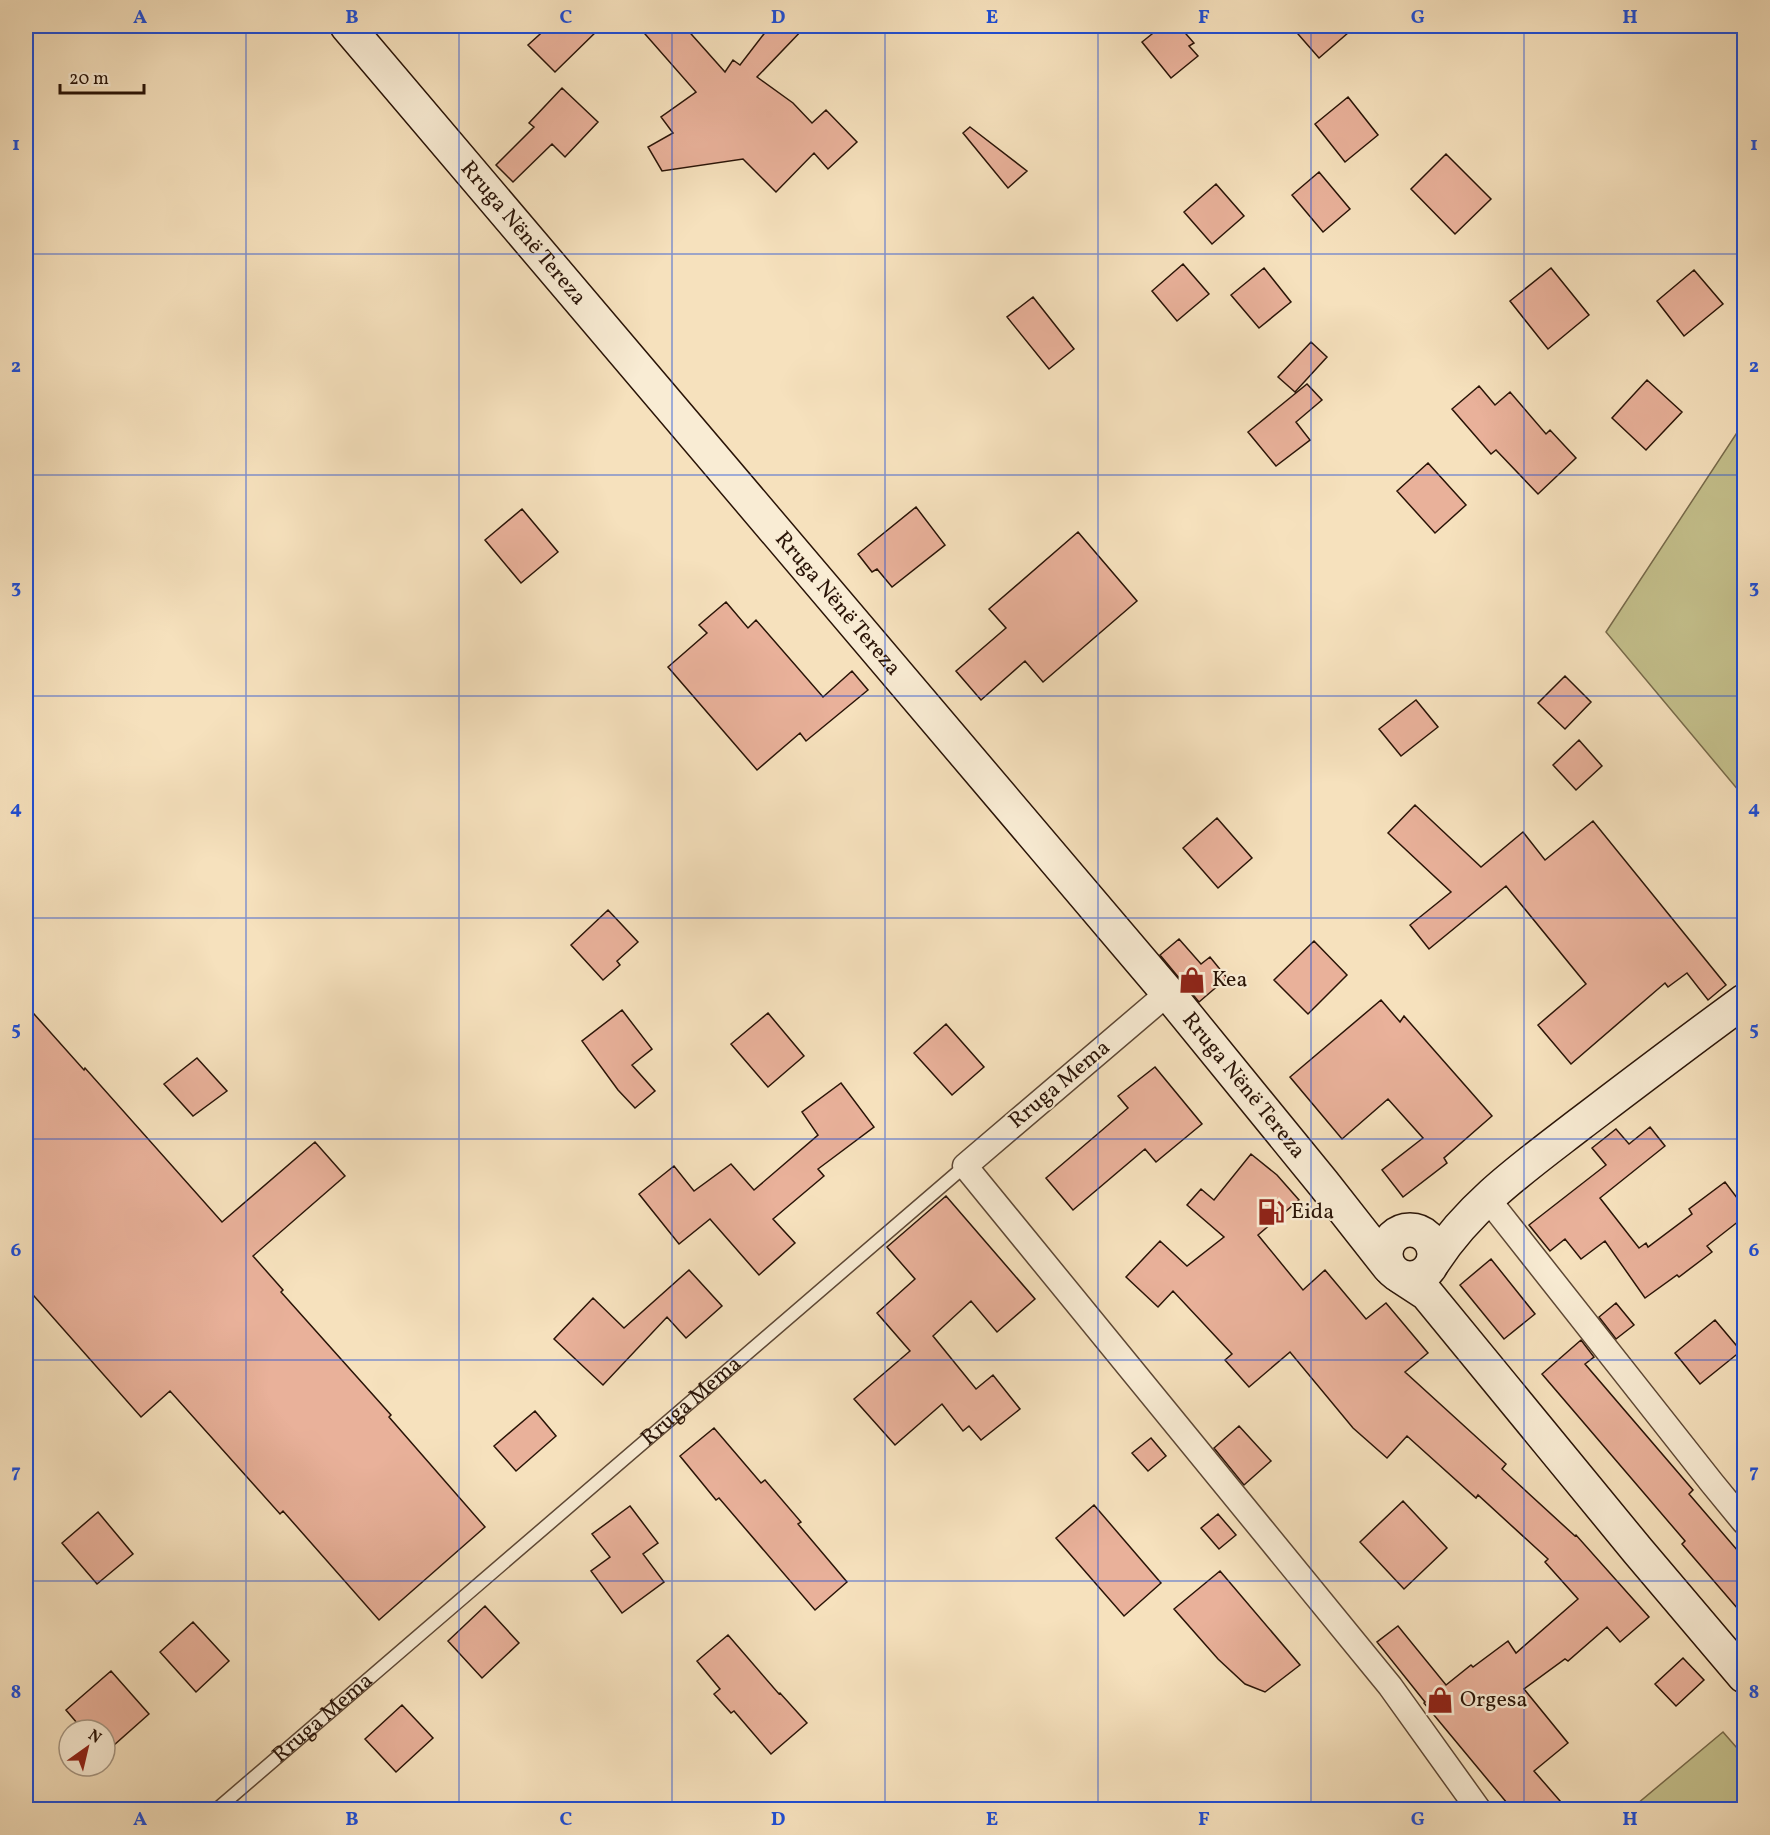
<svg xmlns="http://www.w3.org/2000/svg" width="1770" height="1835" font-family="Vollkorn,serif">
  <style>
    .green { fill: #c4c08c; stroke: #776a4a; stroke-width: 1.5 }
    .building { fill: #e9b19a; stroke: #2a1407; stroke-width: 1.5 }
    .lines { fill: none; stroke-linecap: round; stroke-linejoin: round }
    .lane-casing { stroke: #5d4734; stroke-width: 15 }
    .street-casing { stroke: #5d4734; stroke-width: 27 }
    .secondary-casing { stroke: #2a1407; stroke-width: 36 }
    .lane { stroke: #f9ecd4; stroke-width: 12 }
    .street { stroke: #f9ecd4; stroke-width: 24 }
    .secondary { stroke: #f9ecd4; stroke-width: 33 }
    .grid { fill: none; stroke: #1d4ed8; stroke-width: 1.5; stroke-opacity: 0.55 }
    .labels { text-anchor: middle; dominant-baseline: central; stroke-width: 4.5; stroke-linejoin: round; paint-order: stroke }
    .street-label { font-size: 22px; fill: #2a1407; stroke: #f9ecd4 }
    .poi-label { font-size: 22px; fill: #2a1407; stroke: #f9ecd4; text-anchor: start }
    .neatline { fill: none; stroke: #1d4ed8; stroke-width: 2 }
    .grid-label { font-size: 20px; text-anchor: middle; font-weight: bold; fill: #1d4ed8 }
  </style>
  <rect width="100%" height="100%" fill="#f6e1bd"/>
  <filter id="stains"><feTurbulence type="fractalNoise" baseFrequency=".00333" numOctaves="4"/><feColorMatrix values="0 0 0 0 .2 0 0 0 0 .09 0 0 0 0 .02 0 0 0 .5 -.17"/></filter>
  <radialGradient id="worn" r=".72"><stop offset=".6" stop-color="#630" stop-opacity="0"/><stop offset="1" stop-color="#630" stop-opacity=".3"/></radialGradient>
  <!-- green -->
  <path class="green" d="M1744 422V797L1606 632Z
    M1723 1732 1744 1756V1809H1631Z"/>
  <!-- building -->
  <path class="building" d="M549 26H602L555 72 528 45Z
    M638 26H684L725 72 733 60 740 65 770 26H806L757 77 793 103 812 123 826 110 857 142 828 169 814 153 776 192 743 159 662 171 648 147 673 133 661 117 696 92Z
    M1162 26H1179L1194 43 1189 46 1198 56 1171 78 1142 42Z
    M1291 26H1356L1319 58Z
    M562 88 598 122 565 157 552 144 513 182 496 165 534 127 529 123Z
    M1348 97 1378 135 1345 162 1315 124Z
    M970 127 1027 171 1008 188 963 133Z
    M1446 154 1491 199 1455 234 1411 189Z
    M1319 172 1350 209 1323 232 1292 195Z
    M1216 184 1244 216 1212 244 1184 212Z
    M1183 264 1209 294 1177 321 1152 291Z
    M1264 268 1291 302 1259 328 1231 295Z
    M1551 268 1589 315 1548 349 1510 301Z
    M1694 270 1723 304 1684 336 1657 301Z
    M1033 297 1074 349 1049 369 1007 317Z
    M1311 342 1327 357 1295 392 1278 377Z
    M1647 380 1682 412 1646 450 1612 418Z
    M1307 384 1322 400 1296 422 1310 440 1276 466 1248 432Z
    M1479 386 1495 405 1510 392 1546 434 1550 430 1576 458 1538 494 1496 450 1491 454 1452 409Z
    M1428 463 1466 505 1435 533 1397 491Z
    M916 507 945 545 892 587 877 569 872 572 858 554Z
    M522 509 558 552 521 583 485 540Z
    M1078 532 1137 601 1043 682 1025 661 981 700 956 671 1006 628 989 609Z
    M726 602 748 628 756 620 823 697 852 671 868 690 806 741 800 733 757 770 668 667 707 633 699 625Z
    M1565 676 1591 702 1565 729 1538 703Z
    M1416 700 1438 727 1401 756 1379 729Z
    M1579 740 1602 766 1576 790 1553 765Z
    M1415 805 1481 867 1523 832 1545 860 1593 821 1726 985 1708 1000 1687 973 1668 987 1665 983 1571 1064 1538 1025 1586 984 1506 886 1429 949 1410 925 1451 892 1388 833Z
    M1217 818 1252 858 1218 888 1183 848Z
    M608 910 638 942 617 961 620 965 603 980 571 945Z
    M1179 939 1201 964 1210 957 1227 978 1199 1002 1160 955Z
    M1314 941 1347 975 1308 1014 1274 980Z
    M1381 1000 1400 1022 1404 1016 1492 1116 1444 1158 1447 1163 1403 1197 1382 1170 1423 1138 1388 1099 1342 1139 1290 1077Z
    M26 1005 84 1070 85 1068 222 1222 315 1142 345 1176 253 1256 283 1290 281 1292 391 1415 389 1417 485 1527 379 1620 283 1511 280 1514 170 1391 141 1417 26 1287Z
    M622 1010 652 1049 632 1065 655 1091 635 1108 618 1090 582 1041Z
    M768 1013 804 1056 768 1087 731 1044Z
    M946 1024 984 1067 952 1095 914 1053Z
    M197 1058 227 1091 193 1116 164 1084Z
    M1155 1067 1202 1124 1156 1162 1145 1149 1073 1210 1046 1178 1128 1108 1118 1096Z
    M841 1083 874 1127 818 1169 824 1176 773 1219 795 1243 759 1275 710 1219 679 1244 639 1194 674 1166 694 1191 731 1164 754 1190 818 1135 802 1112Z
    M1650 1127 1665 1146 1600 1198 1639 1248 1646 1243 1648 1247 1692 1214 1689 1209 1725 1182 1744 1207V1217L1707 1246 1712 1252 1679 1277 1677 1275 1645 1298 1605 1241 1581 1259 1565 1239 1550 1251 1529 1225 1606 1165 1592 1148 1616 1129 1629 1144Z
    M1251 1154 1277 1175 1299 1200 1258 1235 1303 1290 1325 1270 1366 1319 1386 1303 1428 1353 1405 1372 1506 1464 1502 1469 1575 1536 1576 1535 1649 1617 1620 1642 1607 1627 1568 1661 1565 1659 1524 1689 1568 1743 1534 1771 1567 1809H1512L1424 1703 1425 1702 1377 1642 1398 1626 1446 1685 1471 1665 1473 1667 1508 1641 1516 1653 1578 1599 1545 1562 1548 1559 1478 1495 1476 1498 1407 1436 1387 1458 1353 1428 1290 1352 1249 1387 1225 1360 1232 1354 1173 1291 1158 1307 1126 1277 1160 1241 1187 1266 1224 1237 1187 1205 1201 1189 1214 1200Z
    M946 1196 1035 1299 997 1332 971 1301 933 1336 976 1389 993 1375 1020 1409 981 1440 969 1426 963 1431 942 1404 895 1445 854 1399 910 1351 877 1313 915 1279 887 1247Z
    M1491 1259 1535 1314 1504 1339 1460 1285Z
    M689 1270 722 1306 686 1338 667 1317 603 1385 554 1339 593 1298 624 1328Z
    M1616 1303 1634 1325 1616 1339 1599 1317Z
    M1715 1320 1741 1351 1700 1384 1675 1353Z
    M1581 1340 1594 1357 1585 1364 1693 1490 1689 1494 1744 1558V1616L1682 1544 1685 1541 1542 1374Z
    M535 1411 556 1436 516 1471 494 1446Z
    M1239 1426 1271 1461 1244 1485 1214 1448Z
    M714 1428 761 1483 765 1480 801 1522 798 1524 847 1582 815 1610 719 1498 716 1500 680 1456Z
    M1151 1438 1166 1456 1148 1471 1132 1453Z
    M1403 1501 1447 1548 1404 1589 1360 1542Z
    M1094 1505 1161 1583 1124 1616 1056 1538Z
    M630 1506 658 1543 643 1554 664 1582 622 1613 591 1571 610 1557 592 1534Z
    M98 1512 133 1554 97 1584 62 1543Z
    M1218 1514 1236 1535 1219 1549 1201 1528Z
    M1220 1571 1300 1665 1265 1692 1245 1684 1218 1659 1174 1609Z
    M485 1606 519 1643 482 1678 448 1641Z
    M193 1622 229 1661 196 1692 160 1652Z
    M728 1635 779 1694 780 1693 807 1723 771 1754 734 1711 731 1713 714 1694 720 1689 697 1661Z
    M1683 1658 1704 1680 1676 1706 1655 1684Z
    M111 1671 149 1714 105 1753V1730H83L66 1710Z
    M402 1705 433 1738 396 1772 365 1739Z"/>
  <g class="lines">
    <defs>
      <g id="lane">
        <path id="s1" d="M216 1810 965 1166"/>
      </g>
      <path id="street" d="M1168 993 965 1166 1390 1686 1479 1810
        M1487 1198 1712 1483 1744 1522"/>
      <g id="secondary">
        <path id="s2" d="M347 26 1168 993 1323 1183 1389 1267"/>
        <circle cx="1410" cy="1254" r="24"/>
        <path d="M1434 1261C1471 1204 1527 1165 1580 1124 1634 1083 1689 1041 1744 1001"/>
        <path d="M1401 1277 1427 1294 1638 1551 1744 1676"/>
      </g>
    </defs>
    <!-- lane casing -->
    <use href="#lane" class="lane-casing"/>
    <!-- street casing -->
    <use href="#street" class="street-casing"/>
    <!-- secondary casing -->
    <use href="#secondary" class="secondary-casing"/>
    <!-- lane -->
    <use href="#lane" class="lane"/>
    <!-- street -->
    <use href="#street" class="street"/>
    <!-- secondary -->
    <use href="#secondary" class="secondary"/>
  </g>
  <!-- grid -->
  <path class="grid" d="M246 26V1810M459 26V1810M672 26V1810M885 26V1810M1098 26V1810M1311 26V1810M1524 26V1810M26 254H1744M26 475H1744M26 696H1744M26 918H1744M26 1139H1744M26 1360H1744M26 1581H1744"/>
  <!-- icons -->
  <defs>
    <symbol id="shop-bare" viewBox="-9 -9 18 18"><path d="M-5-2.5h2.3a2.7 3.5 0 0 1 5.4 0H5L5.5 6h-11ZM-1.5-2.5h3a1.5 2.3 0 0 0-3 0Z" fill="#8f2418" stroke="#f9ecd4" stroke-width="2.5" paint-order="stroke"/></symbol>
    <symbol id="fuel-bare" viewBox="-9 -9 18 18"><path d="M-5.5-6h7V0h2V4h1.3V-2.5L3-4.5l.8-.8L6-3V5H2.5V1h-1V6h-7ZM-4.2-4.7v3.2H.2V-4.7Z" fill="#8f2418" stroke="#f9ecd4" stroke-width="2.5" paint-order="stroke"/></symbol>
  </defs>
  <g fill-rule="evenodd">
    <use href="#shop-bare" x="1173" y="961" width="38" height="38"/>
    <use href="#fuel-bare" x="1252" y="1193" width="38" height="38"/>
    <use href="#shop-bare" x="1421" y="1681" width="38" height="38"/>
  </g>
  <g class="labels">
    <!-- street labels -->
    <g class="street-label">
      <text stroke="none"><textPath href="#s2" startOffset="272">Rruga Nënë Tereza</textPath></text>
      <text stroke="none"><textPath href="#s2" startOffset="758">Rruga Nënë Tereza</textPath></text>
      <text transform="translate(1060 1085) rotate(-40)">Rruga Mema</text>
      <text stroke="none"><textPath href="#s2" startOffset="1388">Rruga Nënë Tereza</textPath></text>
      <text stroke="none"><textPath href="#s1" startOffset="627">Rruga Mema</textPath></text>
      <text stroke="none"><textPath href="#s1" startOffset="141">Rruga Mema</textPath></text>
    </g>
    <!-- poi labels -->
    <g class="poi-label">
      <text x="1212" y="980">Kea</text>
      <text x="1291" y="1212">Eida</text>
      <text x="1460" y="1700">Orgesa</text>
    </g>
  </g>
  <!-- margin -->
  <rect width="1770" height="1835" fill="none" stroke="#f6e1bd" stroke-width="66"/>
  <!-- north arrow -->
  <g transform="translate(87 1748) rotate(34)"><circle r="28" fill="#f9ecd4" stroke="#a69682" stroke-width="1.5"/>
  <path d="M0-4.5L10 22L0 15L-10 22Z" fill="#8f2418"/>
  <text y="-9" font-size="16" font-weight="bold" text-anchor="middle" fill="#2a1407">N</text>
  </g>
  <!-- scale -->
  <path d="M60 84v9h84v-9" fill="none" stroke="#2a1407" stroke-width="3"/>
  <text x="69" y="84" font-size="18" fill="#2a1407" stroke="#f9ecd4" stroke-width="4.5" paint-order="stroke">20 m</text>
  <rect x="33" y="33" width="1704" height="1769" class="neatline"/>
  <g class="grid-label">
    <text x="140" y="23">A</text>
    <text x="352" y="23">B</text>
    <text x="566" y="23">C</text>
    <text x="778" y="23">D</text>
    <text x="992" y="23">E</text>
    <text x="1204" y="23">F</text>
    <text x="1418" y="23">G</text>
    <text x="1630" y="23">H</text>
    <text x="16" y="150">1</text>
    <text x="1754" y="150">1</text>
    <text x="16" y="372">2</text>
    <text x="1754" y="372">2</text>
    <text x="16" y="593">3</text>
    <text x="1754" y="593">3</text>
    <text x="16" y="814">4</text>
    <text x="1754" y="814">4</text>
    <text x="16" y="1035">5</text>
    <text x="1754" y="1035">5</text>
    <text x="16" y="1256">6</text>
    <text x="1754" y="1256">6</text>
    <text x="16" y="1477">7</text>
    <text x="1754" y="1477">7</text>
    <text x="16" y="1698">8</text>
    <text x="1754" y="1698">8</text>
    <text x="140" y="1825">A</text>
    <text x="352" y="1825">B</text>
    <text x="566" y="1825">C</text>
    <text x="778" y="1825">D</text>
    <text x="992" y="1825">E</text>
    <text x="1204" y="1825">F</text>
    <text x="1418" y="1825">G</text>
    <text x="1630" y="1825">H</text>
  </g>
  <rect width="100%" height="100%" filter="url(#stains)"/>
  <rect width="100%" height="100%" fill="url(#worn)"/>
</svg>
